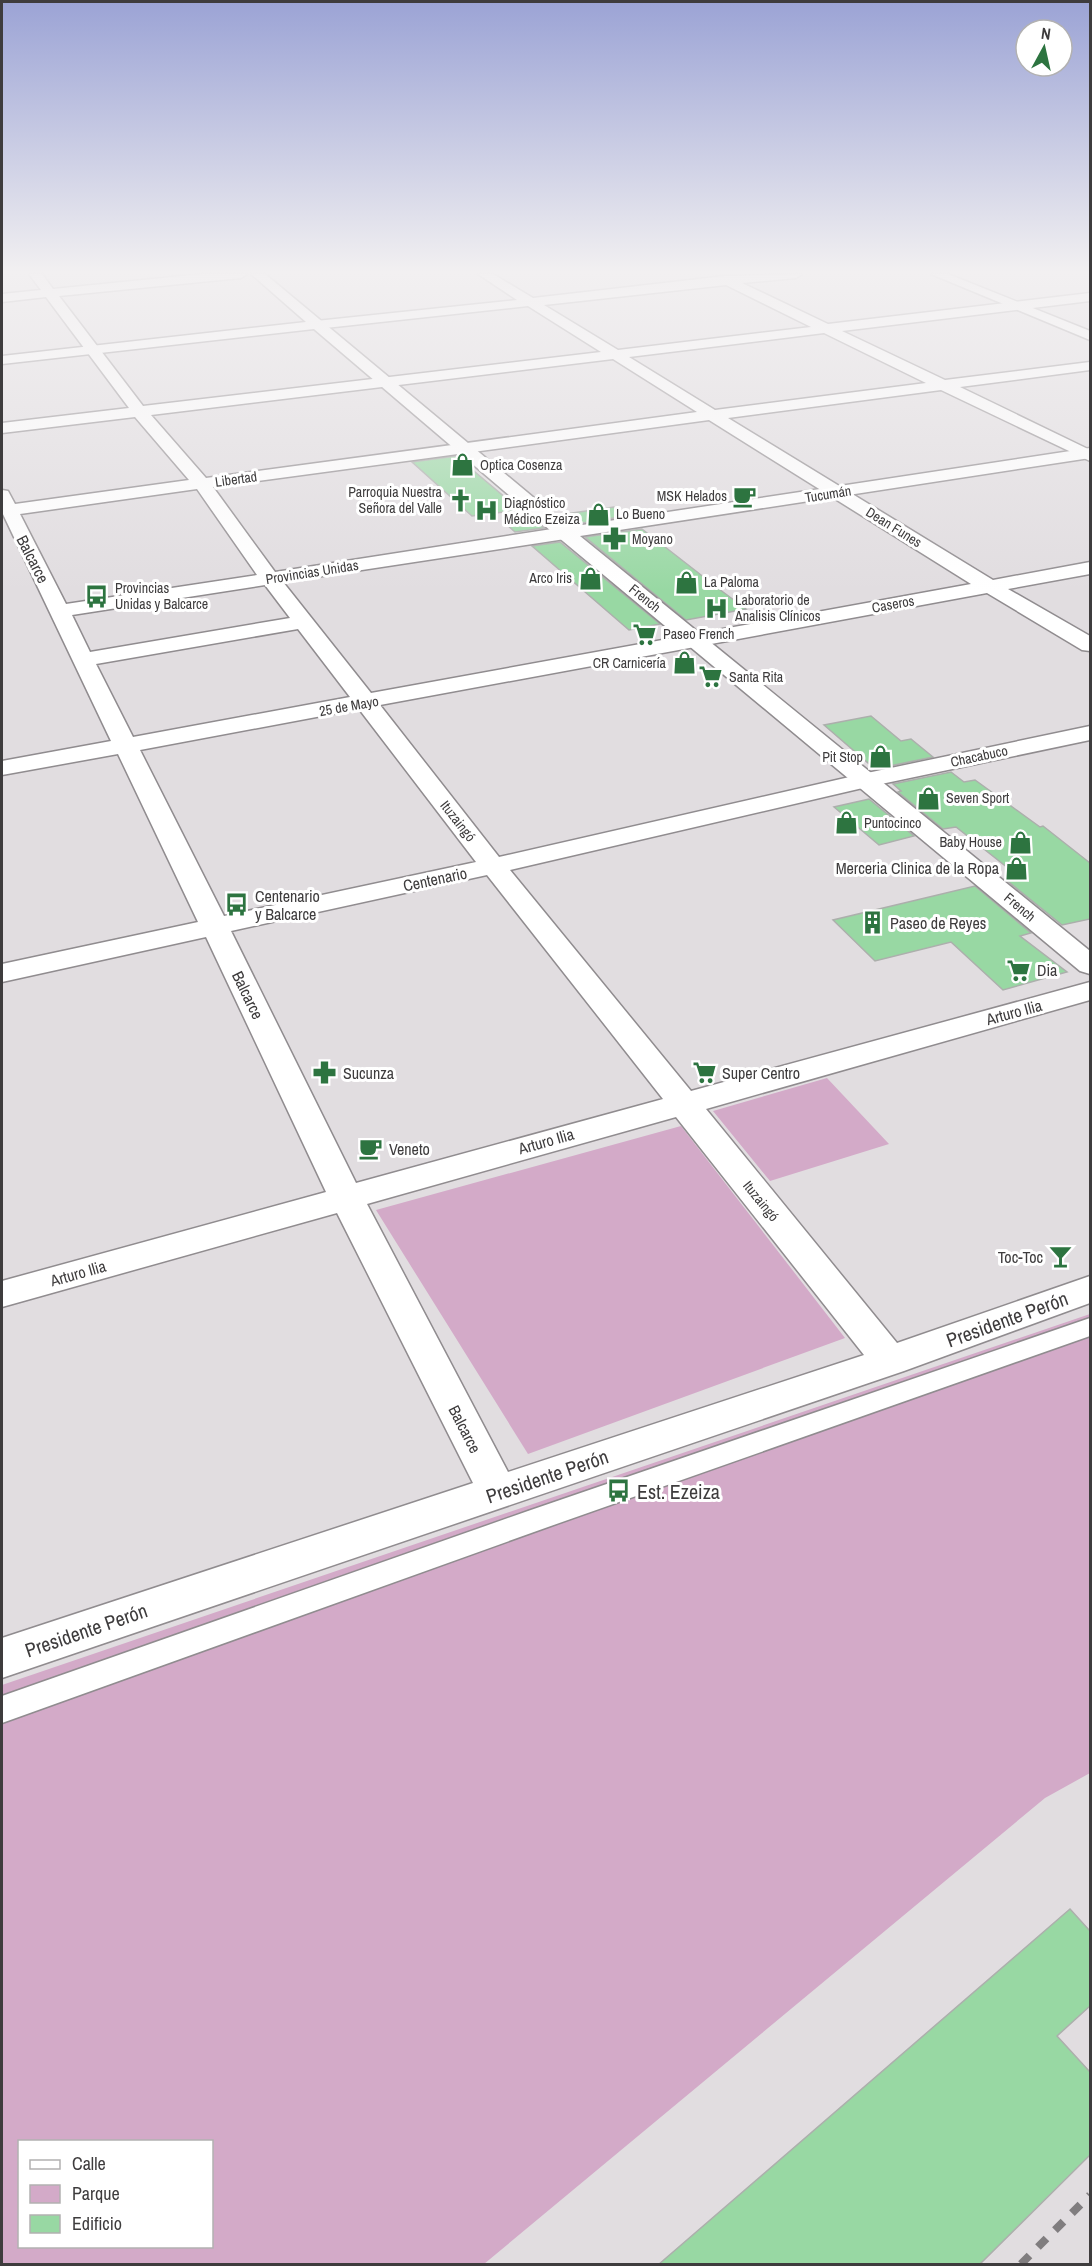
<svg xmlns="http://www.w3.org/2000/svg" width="1092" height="2266" font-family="'Archivo Narrow',sans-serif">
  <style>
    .green { fill: #d3aac8; fill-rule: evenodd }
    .building { fill: #98d8a3; stroke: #acafac; stroke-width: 1.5 }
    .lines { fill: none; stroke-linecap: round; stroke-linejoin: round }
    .service-casing { stroke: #908c8f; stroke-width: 3 }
    .minor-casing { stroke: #908c8f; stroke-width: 3 }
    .tertiary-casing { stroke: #908c8f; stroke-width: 3 }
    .service { fill: #fff; fill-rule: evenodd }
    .minor { fill: #fff; fill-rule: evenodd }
    .tertiary { fill: #fff; fill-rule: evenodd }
    .rail { stroke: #807d7f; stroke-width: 8; stroke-dasharray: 12 12; stroke-linecap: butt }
    .labels { text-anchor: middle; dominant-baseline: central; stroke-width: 6; stroke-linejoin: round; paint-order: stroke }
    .far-poi-label { font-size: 14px; fill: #3e3c3d; stroke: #fff; text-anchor: start }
    .far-street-label { font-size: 14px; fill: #3e3c3d; stroke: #fff }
    .street-label { font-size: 16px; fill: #3e3c3d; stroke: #fff }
    .poi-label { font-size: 16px; fill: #3e3c3d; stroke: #fff; text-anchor: start }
    .near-street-label { font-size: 20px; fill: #3e3c3d; stroke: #fff }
    .near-poi-label { font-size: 20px; fill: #3e3c3d; stroke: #fff; text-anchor: start }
  </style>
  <rect width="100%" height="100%" fill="#e1dde0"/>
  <!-- green -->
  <path class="green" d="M827 1078 889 1144 770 1181 713 1111Z
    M681 1126 845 1338 528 1454 376 1210Z
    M1090 1314V1773L1045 1798 484 2264H2V1685ZM20 2142H212V2246H20Z"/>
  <!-- building -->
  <path class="building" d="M456 456 520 510 472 516 412 462Z
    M614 507 626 516 570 525 558 515Z
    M533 519 544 528 515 532 505 523Z
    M642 529 719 589 746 609 686 620 585 537Z
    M560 542 660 624 629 630 532 546Z
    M871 716 901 741 911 739 933 757 875 769 824 725Z
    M951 772 964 782 975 780 1040 827 1043 826 1090 863V919L1062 925 1005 879 1018 876 956 827 943 829 898 792 901 791 893 784Z
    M869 799 914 836 879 845 834 807Z
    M975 886 1031 933 1020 936 1067 972 1003 990 951 942 875 961 833 920Z
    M1070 1909 1090 1931V2006L1057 2036 1090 2072V2155L979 2265H658Z"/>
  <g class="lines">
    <defs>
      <path id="service" d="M1090 1318V1336L548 1527 2 1723V1696L528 1511Z"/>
      <path id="minor" d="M29 274H42L53 289 202 274H247L241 278 59 296 143 406 601 352 528 306 316 329 309 325 316 321 517 300 478 274H493L533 298 725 276 802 274 796 278 742 283 828 324 1090 293V301L842 331 945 380 1090 362V370L960 387 1090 450V461L941 390 728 418 993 580 1090 562V574L1008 589 1090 636V651L1082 650 987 593 380 705 499 857 867 773 1090 726V740L867 787 510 870 691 1091 1090 982V1000L706 1109 897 1343 1090 1276V1303L904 1371 2 1678V1638L473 1483 337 1213 2 1307V1281L326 1192 206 937 2 982V964L198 922 118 754 2 775V761L111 741 2 512V490L8 491 15 504 189 480 135 417 2 433V423L129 408 46 297 2 302V294L41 290ZM726 285 811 327 618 350 544 305ZM824 333 926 383 715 410 629 357ZM613 359 697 412 206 478 151 415ZM709 420 971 584 371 693 283 582 565 539 572 537 574 533 572 529 565 527 275 572 213 487ZM197 489 257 575 66 604 20 514ZM265 585 290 618 90 652 72 615ZM298 629 350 697 133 737 96 664ZM359 709 476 862 224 916 140 750ZM487 875 663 1099 356 1183 231 931ZM676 1117 864 1355 508 1472 367 1204Z"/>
      <path id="tertiary" d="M251 274H265L569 527 1090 448V458L580 536 1090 951V974L1080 971 558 537 314 329 2 364V356L306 322Z
        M931 274H948L1090 331V340Z"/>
    </defs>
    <!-- service casing -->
    <use href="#service" class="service-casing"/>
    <!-- minor casing -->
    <use href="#minor" class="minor-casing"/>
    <!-- tertiary casing -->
    <use href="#tertiary" class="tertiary-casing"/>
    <!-- service -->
    <use href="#service" class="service"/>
    <!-- minor -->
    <use href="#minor" class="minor"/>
    <!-- tertiary -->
    <use href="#tertiary" class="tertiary"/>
    <!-- rail -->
    <path class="rail" d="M1021 2264 1090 2195"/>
  </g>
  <!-- sky -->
  <linearGradient id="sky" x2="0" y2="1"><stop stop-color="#9ba3d5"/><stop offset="0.46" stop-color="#f2f0f1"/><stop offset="1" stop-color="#f2f0f1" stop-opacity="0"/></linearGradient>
  <rect width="1092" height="591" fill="url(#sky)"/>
  <!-- icons -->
  <defs>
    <symbol id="shop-bare" viewBox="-9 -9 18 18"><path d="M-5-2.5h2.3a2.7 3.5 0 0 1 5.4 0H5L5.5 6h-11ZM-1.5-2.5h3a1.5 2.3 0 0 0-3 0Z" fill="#2d7440" stroke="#fff" stroke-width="2.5" paint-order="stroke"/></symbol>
    <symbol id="cafe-bare" viewBox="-9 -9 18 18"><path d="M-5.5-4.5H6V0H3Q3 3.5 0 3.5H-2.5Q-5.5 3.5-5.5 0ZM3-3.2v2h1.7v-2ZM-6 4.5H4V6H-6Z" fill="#2d7440" stroke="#fff" stroke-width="2.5" paint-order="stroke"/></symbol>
    <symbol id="church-bare" viewBox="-9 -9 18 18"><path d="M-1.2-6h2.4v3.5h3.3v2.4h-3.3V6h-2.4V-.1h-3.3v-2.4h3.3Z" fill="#2d7440" stroke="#fff" stroke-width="2.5" paint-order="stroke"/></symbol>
    <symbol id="hospital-bare" viewBox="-9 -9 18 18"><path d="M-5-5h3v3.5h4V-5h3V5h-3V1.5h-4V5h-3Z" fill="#2d7440" stroke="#fff" stroke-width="2.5" paint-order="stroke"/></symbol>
    <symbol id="pharmacy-bare" viewBox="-9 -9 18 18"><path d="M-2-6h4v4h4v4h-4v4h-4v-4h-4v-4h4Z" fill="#2d7440" stroke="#fff" stroke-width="2.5" paint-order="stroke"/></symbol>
    <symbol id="bus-bare" viewBox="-9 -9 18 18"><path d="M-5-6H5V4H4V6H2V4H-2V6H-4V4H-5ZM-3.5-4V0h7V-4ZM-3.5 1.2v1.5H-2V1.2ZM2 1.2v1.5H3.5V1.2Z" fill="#2d7440" stroke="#fff" stroke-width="2.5" paint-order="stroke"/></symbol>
    <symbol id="supermarket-bare" viewBox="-9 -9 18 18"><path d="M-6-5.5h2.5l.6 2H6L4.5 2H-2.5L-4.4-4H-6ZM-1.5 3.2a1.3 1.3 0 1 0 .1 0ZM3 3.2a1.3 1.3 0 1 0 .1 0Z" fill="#2d7440" stroke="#fff" stroke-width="2.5" paint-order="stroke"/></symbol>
    <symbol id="building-bare" viewBox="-9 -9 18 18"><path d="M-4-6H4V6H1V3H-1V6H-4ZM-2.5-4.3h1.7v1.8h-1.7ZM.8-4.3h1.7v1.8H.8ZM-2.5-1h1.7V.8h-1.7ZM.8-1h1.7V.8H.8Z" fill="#2d7440" stroke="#fff" stroke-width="2.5" paint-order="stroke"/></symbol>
    <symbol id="bar-bare" viewBox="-9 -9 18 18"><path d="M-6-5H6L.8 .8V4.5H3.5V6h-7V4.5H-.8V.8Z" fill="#2d7440" stroke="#fff" stroke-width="2.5" paint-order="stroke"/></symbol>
  </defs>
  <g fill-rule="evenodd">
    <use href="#shop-bare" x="446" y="448" width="33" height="33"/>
    <use href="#cafe-bare" x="728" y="480" width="33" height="33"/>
    <use href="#church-bare" x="444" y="484" width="33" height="33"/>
    <use href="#hospital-bare" x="470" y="494" width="33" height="33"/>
    <use href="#shop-bare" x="582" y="498" width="33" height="33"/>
    <use href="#pharmacy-bare" x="598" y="522" width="33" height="33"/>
    <use href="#shop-bare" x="574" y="562" width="33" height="33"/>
    <use href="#shop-bare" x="670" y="566" width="33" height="33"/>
    <use href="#bus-bare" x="80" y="580" width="33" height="33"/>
    <use href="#hospital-bare" x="700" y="592" width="33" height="33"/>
    <use href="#supermarket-bare" x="628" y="618" width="33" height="33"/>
    <use href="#shop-bare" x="668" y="646" width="33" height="33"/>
    <use href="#supermarket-bare" x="694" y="660" width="33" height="33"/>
    <use href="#shop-bare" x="864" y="740" width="33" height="33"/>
    <use href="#shop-bare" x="912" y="782" width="33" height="33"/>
    <use href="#shop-bare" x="830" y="806" width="33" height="33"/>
    <use href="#shop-bare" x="1004" y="826" width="33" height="33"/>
    <use href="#shop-bare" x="1000" y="852" width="33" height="33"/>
    <use href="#bus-bare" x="220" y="888" width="33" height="33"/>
    <use href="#building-bare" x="856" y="906" width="33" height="33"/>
    <use href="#supermarket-bare" x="1002" y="954" width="33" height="33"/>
    <use href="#pharmacy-bare" x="308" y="1056" width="33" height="33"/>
    <use href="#supermarket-bare" x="688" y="1056" width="33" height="33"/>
    <use href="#cafe-bare" x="354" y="1132" width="33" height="33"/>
    <use href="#bar-bare" x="1044" y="1240" width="33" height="33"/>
    <use href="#bus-bare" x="602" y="1474" width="33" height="33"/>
  </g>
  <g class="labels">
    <!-- far-poi labels -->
    <g class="far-poi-label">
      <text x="480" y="465">Optica Cosenza</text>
      <text x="442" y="492" text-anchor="end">Parroquia Nuestra<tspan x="442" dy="16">Señora del Valle</tspan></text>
      <text x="727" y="496" text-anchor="end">MSK Helados</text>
      <text x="504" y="503">Diagnóstico<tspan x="504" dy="16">Médico Ezeiza</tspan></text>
      <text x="616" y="514">Lo Bueno</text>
      <text x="632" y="539">Moyano</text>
      <text x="572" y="578" text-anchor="end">Arco Iris</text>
      <text x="704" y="582">La Paloma</text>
      <text x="115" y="588">Provincias<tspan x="115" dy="16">Unidas y Balcarce</tspan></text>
      <text x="735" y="600">Laboratorio de<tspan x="735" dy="16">Analisis Clínicos</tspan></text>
      <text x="663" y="634">Paseo French</text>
      <text x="666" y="663" text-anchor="end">CR Carnicería</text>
      <text x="729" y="677">Santa Rita</text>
      <text x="863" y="757" text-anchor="end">Pit Stop</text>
      <text x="946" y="798">Seven Sport</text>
      <text x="864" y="823">Puntocinco</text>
      <text x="1002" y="842" text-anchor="end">Baby House</text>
    </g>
    <!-- far-street labels -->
    <g class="far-street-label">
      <text transform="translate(236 479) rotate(-8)">Libertad</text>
      <text transform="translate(828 494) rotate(-9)">Tucumán</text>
      <text transform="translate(894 527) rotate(32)">Dean Funes</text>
      <text transform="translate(312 572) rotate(-9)">Provincias Unidas</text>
      <text transform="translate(645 598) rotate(39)">French</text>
      <text transform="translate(893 604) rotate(-10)">Caseros</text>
      <text transform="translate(349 706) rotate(-10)">25 de Mayo</text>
      <text transform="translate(979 756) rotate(-12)">Chacabuco</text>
      <text transform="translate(458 821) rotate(52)">Ituzaingó</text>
      <text transform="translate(1020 907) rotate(40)">French</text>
      <text transform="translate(761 1201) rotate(51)">Ituzaingó</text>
    </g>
    <!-- street labels -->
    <g class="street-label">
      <text transform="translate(33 559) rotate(63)">Balcarce</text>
      <text transform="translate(435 879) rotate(-12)">Centenario</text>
      <text transform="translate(248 995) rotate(64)">Balcarce</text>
      <text transform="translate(1014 1012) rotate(-15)">Arturo Ilia</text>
      <text transform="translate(546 1141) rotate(-16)">Arturo Ilia</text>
      <text transform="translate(78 1273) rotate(-16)">Arturo Ilia</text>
      <text transform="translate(465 1429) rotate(63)">Balcarce</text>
    </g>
    <!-- poi labels -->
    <g class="poi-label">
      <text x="999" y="868" text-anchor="end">Merceria Clinica de la Ropa</text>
      <text x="255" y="896">Centenario<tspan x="255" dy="18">y Balcarce</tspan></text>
      <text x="890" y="923">Paseo de Reyes</text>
      <text x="1037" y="970">Dia</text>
      <text x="343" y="1073">Sucunza</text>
      <text x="722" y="1073">Super Centro</text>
      <text x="389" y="1149">Veneto</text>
      <text x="1043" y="1257" text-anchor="end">Toc-Toc</text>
    </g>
    <!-- near-street labels -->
    <g class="near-street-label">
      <text transform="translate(1007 1319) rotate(-20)">Presidente Perón</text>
      <text transform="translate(547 1476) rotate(-19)">Presidente Perón</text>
      <text transform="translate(86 1630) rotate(-19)">Presidente Perón</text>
    </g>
    <!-- near-poi labels -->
    <g class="near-poi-label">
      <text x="637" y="1491">Est. Ezeiza</text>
    </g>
  </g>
  <!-- border -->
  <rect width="1092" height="2266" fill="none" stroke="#3e3c3d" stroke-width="6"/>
  <!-- legend -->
  <rect x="18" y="2140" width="195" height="108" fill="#ffffff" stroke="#b2b1b1" stroke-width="1.5"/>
  <rect x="30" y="2160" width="30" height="9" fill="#ffffff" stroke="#b2b1b1" stroke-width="1.5"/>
  <text x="72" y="2170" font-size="18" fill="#3e3c3d">Calle</text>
  <rect x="30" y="2185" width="30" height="18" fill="#d3aac8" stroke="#b2b1b1" stroke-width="1.5"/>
  <text x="72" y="2200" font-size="18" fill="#3e3c3d">Parque</text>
  <rect x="30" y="2215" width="30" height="18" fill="#98d8a3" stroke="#b2b1b1" stroke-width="1.5"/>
  <text x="72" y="2230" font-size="18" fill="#3e3c3d">Edificio</text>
  <!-- north arrow -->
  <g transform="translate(1044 48) rotate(8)"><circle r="28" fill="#ffffff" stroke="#b2b1b1" stroke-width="1.5"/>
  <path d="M0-4.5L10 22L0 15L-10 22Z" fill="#2d7440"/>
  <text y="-9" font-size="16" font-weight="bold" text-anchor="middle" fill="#3e3c3d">N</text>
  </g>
</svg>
